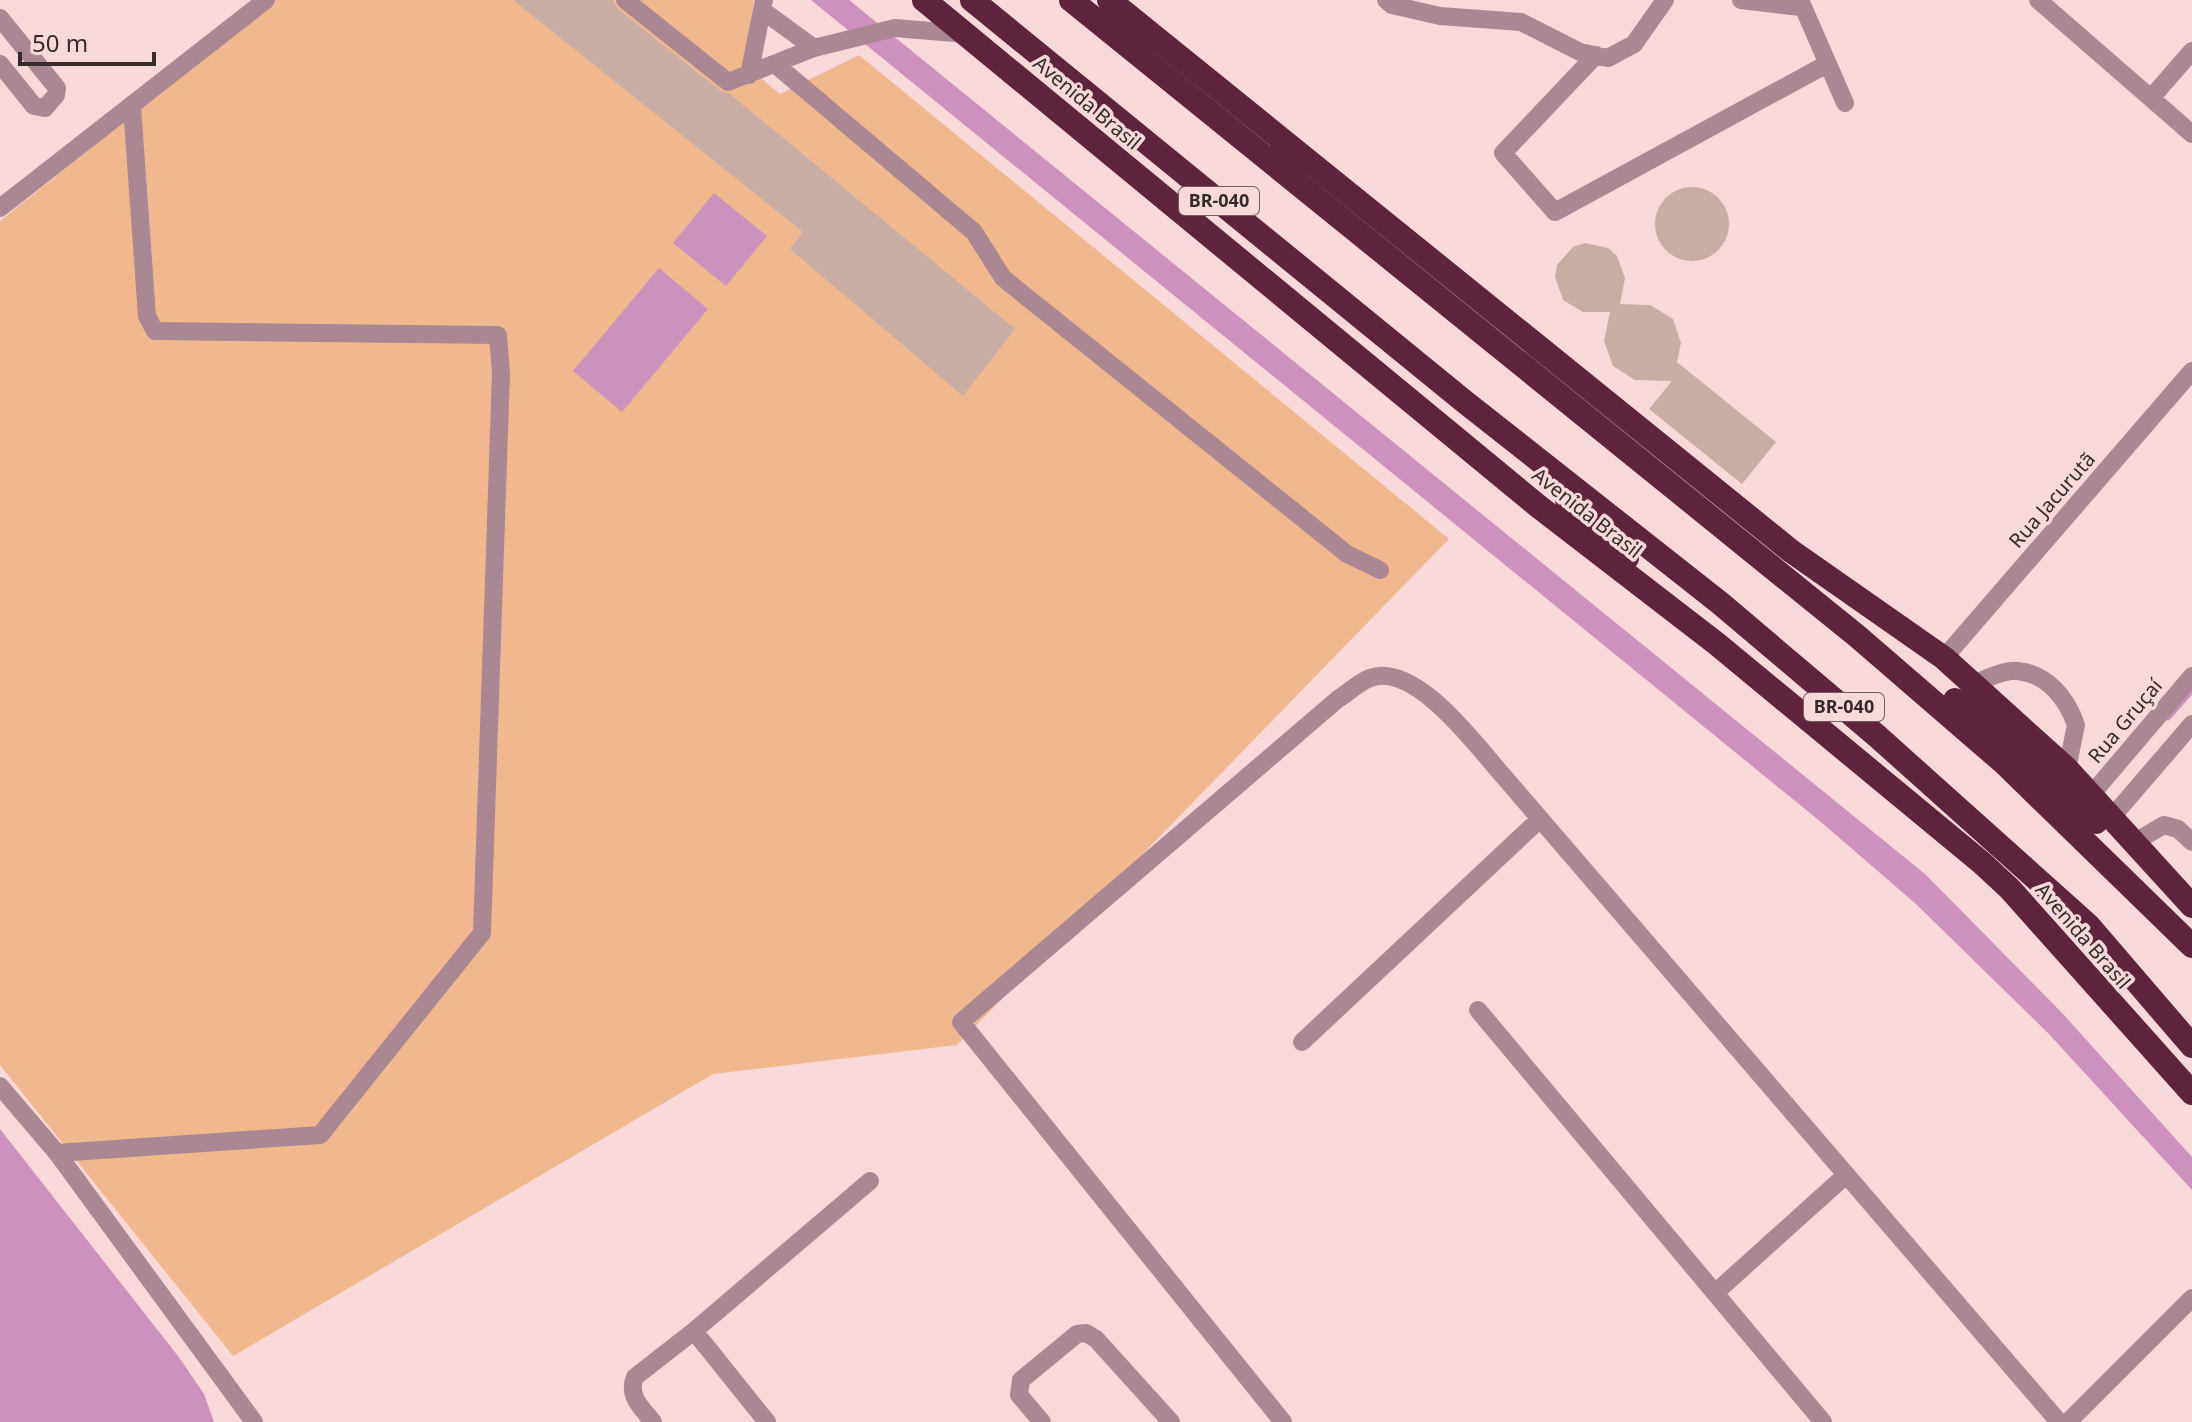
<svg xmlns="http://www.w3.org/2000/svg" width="2192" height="1422" font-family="'Noto Sans',sans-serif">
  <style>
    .green { fill: #f1b88e }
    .water { fill: #cd91be }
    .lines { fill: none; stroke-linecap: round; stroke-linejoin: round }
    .stream { stroke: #cd91be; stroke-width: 5 }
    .building { fill: #c8ada5 }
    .minor { stroke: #a98893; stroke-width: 18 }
    .highway { stroke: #60233d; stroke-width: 24 }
    .labels { text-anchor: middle; stroke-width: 7; stroke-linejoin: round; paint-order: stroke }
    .shield { fill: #f7d9da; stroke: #705f60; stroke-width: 2 }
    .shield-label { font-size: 18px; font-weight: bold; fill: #362b2c }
    .street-label { font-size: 20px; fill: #362b2c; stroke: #f7d9da }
  </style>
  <rect width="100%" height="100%" fill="#f7d9da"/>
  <!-- green -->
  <path class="green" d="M276,0H754L745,65L780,94L859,55L1449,539L957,1045L713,1074L233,1356L0,1065V221Z"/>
  <!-- water -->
  <path class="water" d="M811,0H849L1925,874L2063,1014L2192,1157V1190L2048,1033L1916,904L1821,822Z
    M714,193L767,236L726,286L673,243Z
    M659,268L708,309L622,412L573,371Z
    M0,1129L178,1356L204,1394L214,1422H0Z"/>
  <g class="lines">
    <!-- stream -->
    <path class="stream" d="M2168,718L2192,691"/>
  </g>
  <!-- building -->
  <path class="building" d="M513,0H613L618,9L721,91L730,94L1015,329L963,396L790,249L803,232Z
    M1655 224a37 37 0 1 1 74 0a37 37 0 1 1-74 0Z
    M1585,243L1608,248L1617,256L1625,278L1620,304L1650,305L1673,319L1681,343L1677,362L1776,442L1742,484L1649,409L1672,381L1635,380L1613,366L1604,341L1610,312H1583L1563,300L1555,277L1557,265L1573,247Z"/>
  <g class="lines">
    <!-- minor -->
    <path class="minor" d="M625,0L728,82L814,48L895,28L966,34
      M1386,0L1392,5L1440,16L1521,22L1580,52L1608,58L1634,44L1665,0
      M1741,0L1800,7
      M1800,0L1845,103
      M2038,0L2192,134
      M762,10L814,48
      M0,18L57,88L56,95L45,108L34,106L0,64
      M1596,55L1503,153L1555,212L1827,64
      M775,64L974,232L1003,278L1347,554L1380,570
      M749,75L764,0
      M2151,98L2192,51
      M0,208L266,0
      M1944,658L2192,371
      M1974,683C1987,679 2005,669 2018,671C2048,674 2067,699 2076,725L2067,769
      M2091,795L2192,676
      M2112,817L2192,724
      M2133,843L2164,825L2178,829L2192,842
      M1478,1010L1823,1422
      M1302,1042L1540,819
      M0,1086L57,1153L254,1422
      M57,1153L320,1135L482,933L501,373L498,335L155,331L147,316L132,107
      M1715,1293L1846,1175
      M694,1331L870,1181
      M653,1422C642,1408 627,1396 635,1377L694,1331L767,1422
      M1042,1422L1019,1395L1021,1380L1077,1334L1086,1333L1096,1339L1171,1422
      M1283,1422L961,1022L1338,699C1348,693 1359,682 1370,678C1416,661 1478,748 1505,778L2059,1422
      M2068,1422L2192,1298"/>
    <!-- highway -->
    <path class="highway" d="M924,0L1538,506L1717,644L1982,863L2010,889L2192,1093
      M972,0L1465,402L1720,603L1877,736L2089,926L2192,1046
      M1071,0L1857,636L2004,763L2192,946
      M1109,0L1791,551L1944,658L2067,769L2192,906
      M1567,500L1627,558
      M1955,700L2096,822"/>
  </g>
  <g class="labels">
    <!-- shield labels -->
    <g class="shield">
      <rect x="1179" y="187" width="80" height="28" rx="6"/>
      <rect x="1804" y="693" width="80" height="28" rx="6"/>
    </g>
    <g class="shield-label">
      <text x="1219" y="207">BR-040</text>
      <text x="1844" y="713">BR-040</text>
    </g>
    <!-- street labels -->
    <g class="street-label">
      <text transform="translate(1087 103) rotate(40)" y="7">Avenida Brasil</text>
      <text transform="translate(2052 500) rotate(-49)" y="7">Rua Jacurutã</text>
      <text transform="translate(1587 513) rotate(38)" y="7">Avenida Brasil</text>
      <text transform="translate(2125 721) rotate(-50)" y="7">Rua Gruçaí</text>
      <text transform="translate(2083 936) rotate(49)" y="7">Avenida Brasil</text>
    </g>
  </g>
  <!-- scale -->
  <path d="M20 52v12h134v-12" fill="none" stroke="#362b2c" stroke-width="4"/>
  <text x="32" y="52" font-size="24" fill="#362b2c" stroke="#f7d9da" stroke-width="6" paint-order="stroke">50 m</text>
</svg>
